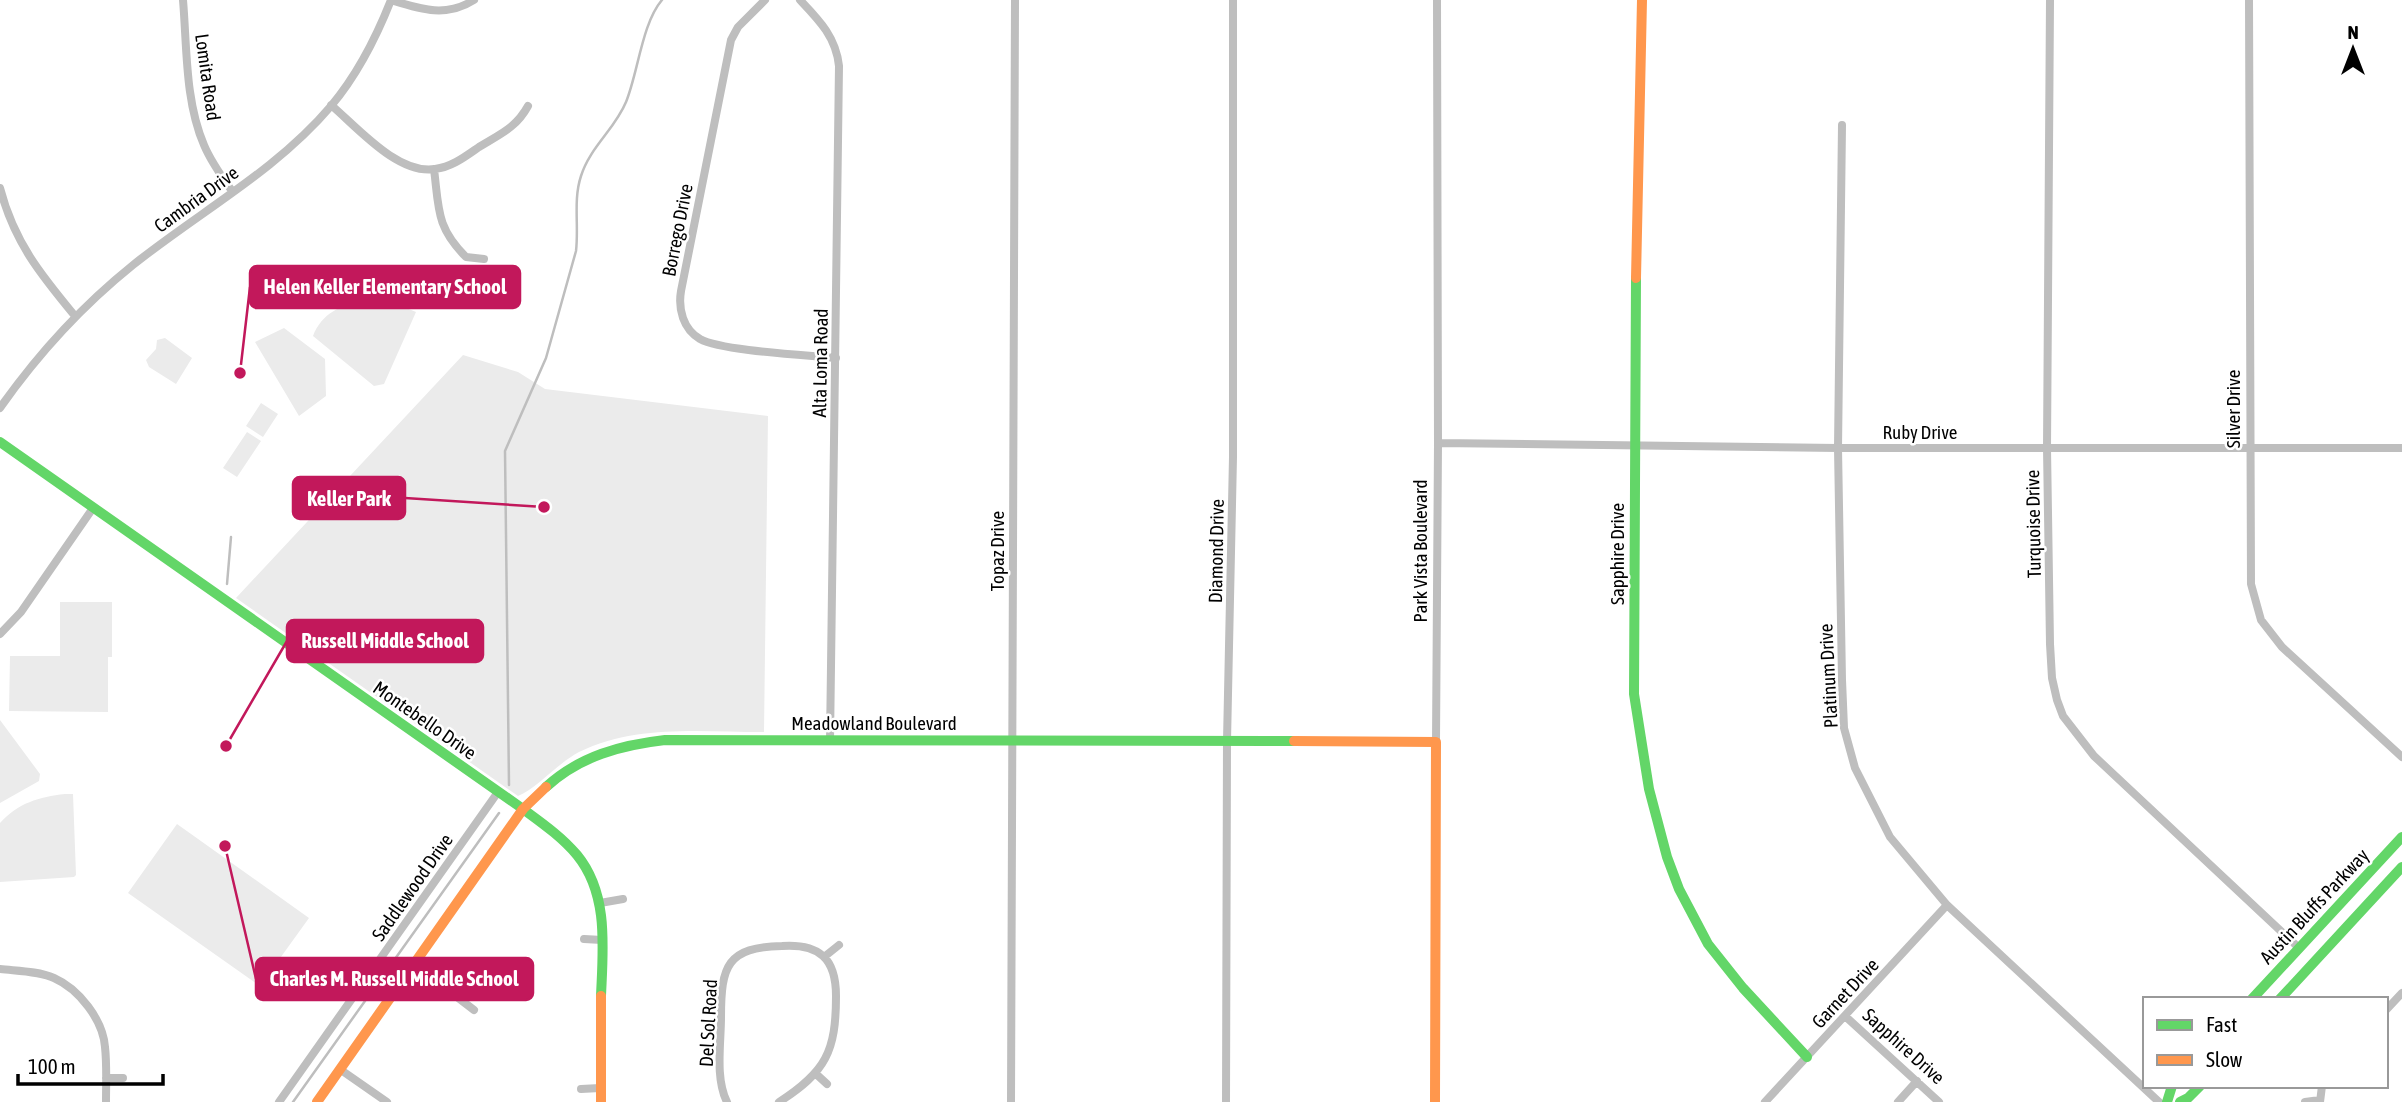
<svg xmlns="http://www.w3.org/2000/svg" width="2402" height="1102" font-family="'Asap Condensed',sans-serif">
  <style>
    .green { fill: #ebebeb }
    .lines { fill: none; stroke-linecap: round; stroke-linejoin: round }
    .stream { stroke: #bebebe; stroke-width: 2.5 }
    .street { stroke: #bebebe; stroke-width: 8 }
    .fast { stroke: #63d668; stroke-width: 10 }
    .slow { stroke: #ff974d; stroke-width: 10 }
    .labels { text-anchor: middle; stroke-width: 5; stroke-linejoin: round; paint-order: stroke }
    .street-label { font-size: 19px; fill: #000; stroke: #fff }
    .leader { fill: none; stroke: #c2185b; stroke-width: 2.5 }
    .callout-dot { fill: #c2185b; stroke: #fff; stroke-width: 2.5 }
    .callout { fill: #c2185b; stroke: #c2185b; stroke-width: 2.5 }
    .callout-label { font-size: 21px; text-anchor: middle; font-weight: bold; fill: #fff }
  </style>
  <rect width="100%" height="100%" fill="#fff"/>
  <!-- green -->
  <path class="green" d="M362,300L392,302L416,312L384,384L374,386L313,336C322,313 340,306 362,300Z
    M284,328L325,359L326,396L299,416L255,342Z
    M165,338L192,358L176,384L149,367L146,360L156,349L157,340Z
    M463,355L518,372L545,389L768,416L764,732C702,732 636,724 579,752C558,763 536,789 518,796L236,598Z
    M261,403L278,414L263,437L246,426Z
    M247,432L261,441L237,477L223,468Z
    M60,602H112V657H108V712L9,711L10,656H60Z
    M0,720L40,774L39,781L0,803Z
    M65,794H73L76,875L74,877L0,882V823C18,803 39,797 65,794Z
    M177,824L309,918L260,986L128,893Z"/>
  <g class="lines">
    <!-- stream -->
    <path class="stream" d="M227,584L231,537
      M509,785L505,451L546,358L576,251C579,226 573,200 581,176C590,147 615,129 626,102C638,73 642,23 662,0
      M293,1102L499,813"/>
    <!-- street -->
    <path class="street" d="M183,0C187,47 185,101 204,145C211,162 222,177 232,191
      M765,0L738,27L731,40L681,291C678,309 683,329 700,339C722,351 806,355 836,358
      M800,0C819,20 836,37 839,66L830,741
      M2050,0L2047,448L2050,644L2052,678L2057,700L2063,716L2094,756L2299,948
      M2249,0L2251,584L2261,620L2282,647L2402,757
      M331,105C358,128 398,175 435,169C452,167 466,156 479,147C500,134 516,128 528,106
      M1842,125L1838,448L1842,680L1844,728L1855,768L1890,837L1947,905L2159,1102
      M434,169C439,209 436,227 466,257L484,259
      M0,188C14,242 41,275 75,316
      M0,408C38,354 82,306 133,265C199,212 276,171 331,106C358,74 376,38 391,0C420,9 446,18 474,0
      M1438,443L1838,448H2402
      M0,634L21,612L93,508
      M1436,742L1438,443L1437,0
      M600,903L623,899
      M584,939L602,940
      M824,957L839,945
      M414,964L474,1010
      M0,969C17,971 38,971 54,978C79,989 103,1020 105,1047C107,1065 106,1084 106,1102
      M2386,1010L2402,993
      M1845,1016L1939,1102
      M341,1070L387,1102
      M815,1073L827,1084
      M106,1078H123
      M581,1089L600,1088
      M279,1102L498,792
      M727,1102C715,1078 721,1044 721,1017C721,966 727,947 782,946C797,945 812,946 823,956C834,966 836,981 836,996C836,1051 826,1072 779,1102
      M1011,1102L1015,0
      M1226,1102L1227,741L1233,457V0
      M1765,1102L1947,905
      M1898,1102L1917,1081
      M2305,1102L2320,1100
      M2320,1102L2322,1086"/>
    <!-- fast -->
    <path class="fast" d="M1636,278L1634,694L1649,789L1667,857L1679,889L1708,944L1743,988L1807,1057
      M0,442L523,809C542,823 562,837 577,855C609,894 603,948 601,996
      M546,787C580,756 621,745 665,740L1294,741
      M2252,999L2402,837
      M2280,999L2402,867
      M2167,1102L2172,1086
      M2180,1102L2188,1098L2200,1086"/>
    <!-- slow -->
    <path class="slow" d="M1636,278L1642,0
      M1294,741L1436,742L1435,1102
      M317,1102L523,809L546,787
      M601,1102V996"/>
  </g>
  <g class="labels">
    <!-- street labels -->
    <g class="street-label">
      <text transform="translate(208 77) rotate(82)" y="7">Lomita Road</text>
      <text transform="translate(196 199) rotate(-36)" y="7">Cambria Drive</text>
      <text transform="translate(677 230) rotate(-79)" y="7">Borrego Drive</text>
      <text transform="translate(820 363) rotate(-89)" y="7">Alta Loma Road</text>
      <text transform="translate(2233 409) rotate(-90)" y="7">Silver Drive</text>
      <text x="1920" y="439">Ruby Drive</text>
      <text transform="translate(2033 524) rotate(-91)" y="7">Turquoise Drive</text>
      <text transform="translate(997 551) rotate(-90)" y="7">Topaz Drive</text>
      <text transform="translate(1216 551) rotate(-89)" y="7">Diamond Drive</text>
      <text transform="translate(1420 551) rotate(-90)" y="7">Park Vista Boulevard</text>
      <text transform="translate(1617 554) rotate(-90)" y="7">Sapphire Drive</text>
      <text transform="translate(1828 676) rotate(-93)" y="7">Platinum Drive</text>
      <text transform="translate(425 720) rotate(35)" y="7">Montebello Drive</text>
      <text x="874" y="730">Meadowland Boulevard</text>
      <text transform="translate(412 887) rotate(-55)" y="7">Saddlewood Drive</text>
      <text transform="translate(2314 906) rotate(-47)" y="7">Austin Bluffs Parkway</text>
      <text transform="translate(1845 993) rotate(-47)" y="7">Garnet Drive</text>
      <text transform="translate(708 1023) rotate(-87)" y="7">Del Sol Road</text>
      <text transform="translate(1904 1046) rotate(42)" y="7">Sapphire Drive</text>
    </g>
  </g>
  <!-- callouts -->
  <path class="leader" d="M240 373L250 287M544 507L405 498M226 746L287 641M225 846L256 979"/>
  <g class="callout-dot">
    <circle cx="240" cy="373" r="7"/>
    <circle cx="544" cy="507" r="7"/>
    <circle cx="226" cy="746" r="7"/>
    <circle cx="225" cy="846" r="7"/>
  </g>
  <g class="callout">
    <rect x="250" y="266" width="270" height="42" rx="7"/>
    <rect x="293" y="477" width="112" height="42" rx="7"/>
    <rect x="287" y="620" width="196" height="42" rx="7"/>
    <rect x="256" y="958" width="277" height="42" rx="7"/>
  </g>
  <g class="callout-label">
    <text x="385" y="294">Helen Keller Elementary School</text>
    <text x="349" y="506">Keller Park</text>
    <text x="385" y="648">Russell Middle School</text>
    <text x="394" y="986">Charles M. Russell Middle School</text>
  </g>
  <!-- legend -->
  <rect x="2143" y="997" width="245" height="91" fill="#ffffff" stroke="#999999" stroke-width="2"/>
  <rect x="2157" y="1020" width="35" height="10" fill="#63d668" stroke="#999999" stroke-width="2"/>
  <text x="2206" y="1032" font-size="21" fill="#000000">Fast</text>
  <rect x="2157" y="1055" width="35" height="10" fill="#ff974d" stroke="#999999" stroke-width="2"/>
  <text x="2206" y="1067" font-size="21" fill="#000000">Slow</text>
  <!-- north arrow -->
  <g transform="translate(2353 49)" stroke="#ffffff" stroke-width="5" paint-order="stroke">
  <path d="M0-5L12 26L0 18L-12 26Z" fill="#000000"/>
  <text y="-10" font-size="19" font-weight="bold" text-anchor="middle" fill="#000000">N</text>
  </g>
  <!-- scale -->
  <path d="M18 1074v10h145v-10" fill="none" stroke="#000000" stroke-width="3.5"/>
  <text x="28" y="1074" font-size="21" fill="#000000" stroke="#ffffff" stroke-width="5" paint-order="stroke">100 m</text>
</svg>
